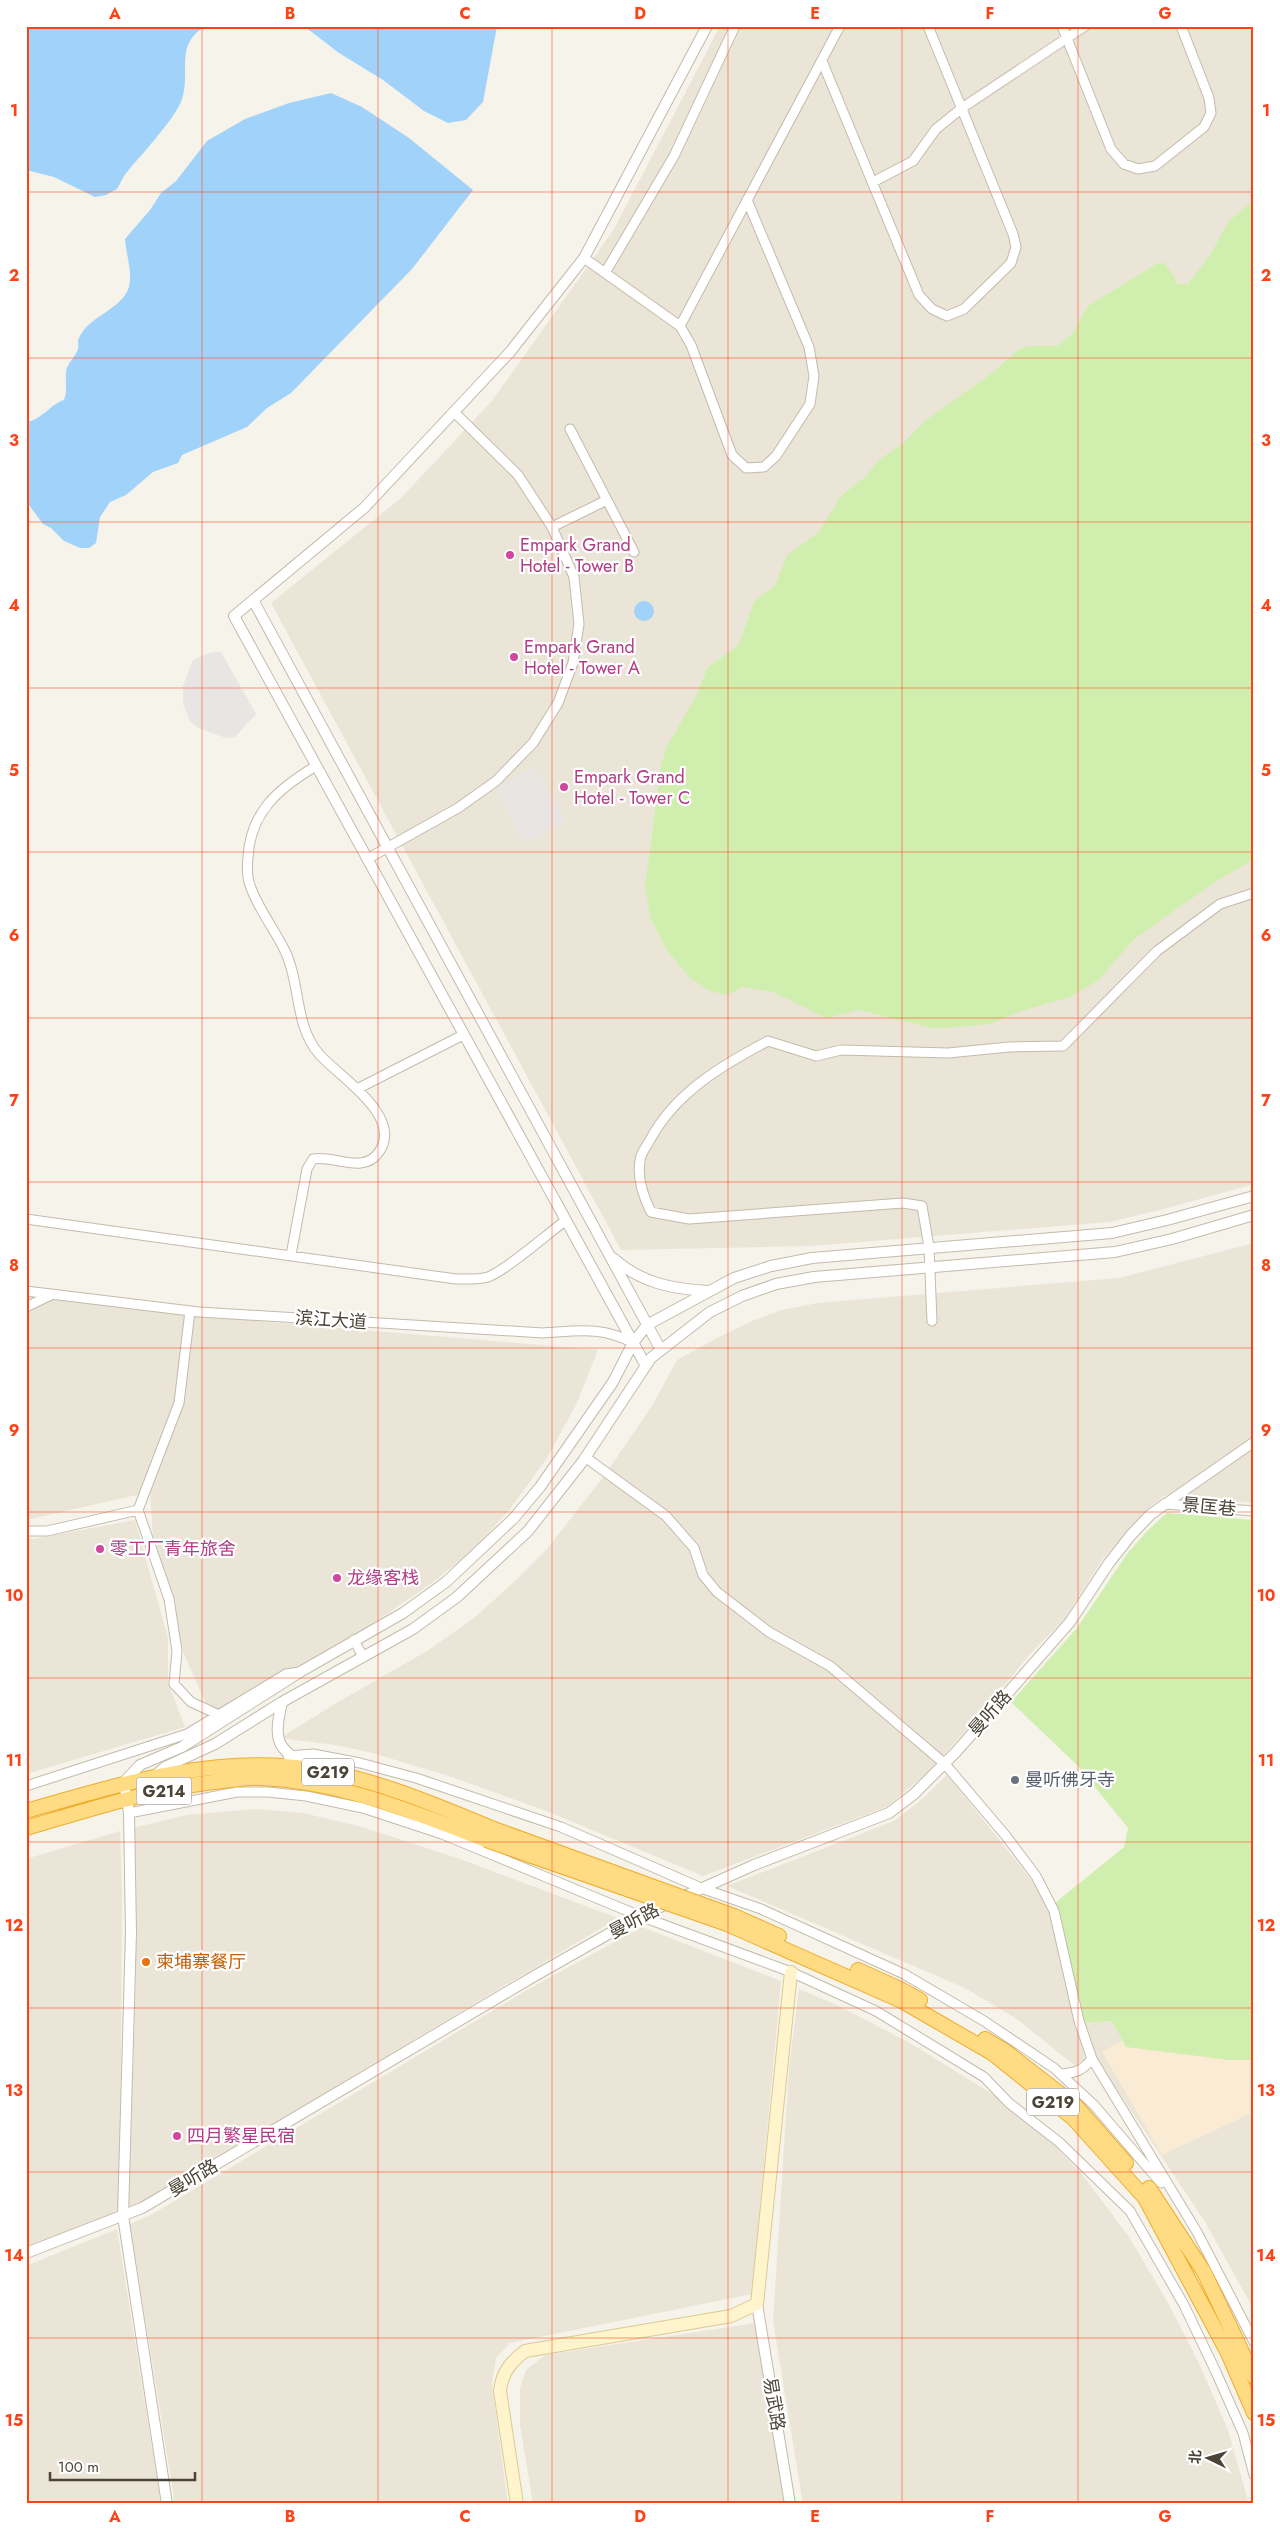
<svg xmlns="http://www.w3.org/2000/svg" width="1280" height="2530" font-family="Jost,'Noto Sans SC',sans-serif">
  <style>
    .residential { fill: #ebe5d7 }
    .commercial { fill: #faebd4 }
    .green { fill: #d0efaf }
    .parking { fill: #e8e5e2 }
    .water { fill: #a1d2f9 }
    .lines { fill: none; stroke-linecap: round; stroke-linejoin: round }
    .minor-casing { stroke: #c3bbab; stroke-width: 11 }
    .tertiary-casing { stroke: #c3bbab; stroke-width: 12 }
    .secondary-casing { stroke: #dbca95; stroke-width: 14 }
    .trunk-casing { stroke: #efac2b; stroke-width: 16 }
    .minor { stroke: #fff; stroke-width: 9 }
    .tertiary { stroke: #fff; stroke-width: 10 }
    .secondary { stroke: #fff4cb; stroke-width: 12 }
    .trunk { stroke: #ffdc83; stroke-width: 14 }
    .trunk-bridge-casing { stroke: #efac2b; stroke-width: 16; stroke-linecap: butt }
    .trunk-bridge { stroke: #ffdc83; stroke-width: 14 }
    .grid { fill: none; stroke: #ff4118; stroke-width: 1; stroke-opacity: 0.55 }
    .hotel-dot { fill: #d1479c; stroke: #fff; stroke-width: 2 }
    .worship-dot { fill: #6b7280; stroke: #fff; stroke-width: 2 }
    .food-dot { fill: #e8710a; stroke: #fff; stroke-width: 2 }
    .labels { text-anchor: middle; stroke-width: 4.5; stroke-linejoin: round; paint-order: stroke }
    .shield { fill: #fff; stroke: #827c73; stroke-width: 1 }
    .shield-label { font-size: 16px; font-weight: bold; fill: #4c4437 }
    .hotel-label { font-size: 18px; fill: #b23c85; stroke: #fff; text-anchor: start }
    .street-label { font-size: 18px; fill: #4c4437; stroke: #fff }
    .worship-label { font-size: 18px; fill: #5b616d; stroke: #fff; text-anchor: start }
    .food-label { font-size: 18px; fill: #c56008; stroke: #fff; text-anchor: start }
    .neatline { fill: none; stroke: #ff4118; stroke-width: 2 }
    .grid-label { font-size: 16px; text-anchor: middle; font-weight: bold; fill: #ff4118 }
  </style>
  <rect width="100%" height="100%" fill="#f6f3ea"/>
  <!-- residential -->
  <path class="residential" d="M720,26H1254V1184L1164,1209L1110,1222L810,1246L621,1250L271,603L401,498L492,401L614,229Z
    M1254,1243V1503L1164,1496L1146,1510L1103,1559L1065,1618L1031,1653L982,1713L926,1774L886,1807L703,1876L551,1813L452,1777L369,1752L335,1745L280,1738L338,1702L427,1651L474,1618L513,1583L547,1549L604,1476L652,1406L677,1360L721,1336L752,1321L782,1310L818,1303L1119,1278Z
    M26,1296L188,1315L598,1350L576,1405L547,1458L510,1509L472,1551L433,1582L368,1627L212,1717L184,1654L153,1536L150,1492L26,1520Z
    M135,1520L168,1638V1683L185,1727L26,1774V1537L33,1539Z
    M947,1775L1029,1877L1049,1909L1085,2059L1075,2066L1017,2019L965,1988L727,1886L894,1821L920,1801Z
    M255,1809L303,1813L359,1826L460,1859L618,1918L147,2199L129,2207L136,1973L132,1828L187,1815Z
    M120,1831L122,1890L120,2211L26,2250V1859Z
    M642,1927L781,1981L752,2294L510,2343L496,2358L492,2384L508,2504H175L130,2224L151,2215L534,1986Z
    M799,1989L839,2006L910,2043L997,2097L1044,2135L1081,2173L1129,2237L1168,2303L1197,2359L1228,2430L1249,2504H803L773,2321L789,2069Z
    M1112,2021L1254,2060V2310L1205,2222L1090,2049L1082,2023Z
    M117,2229L161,2504H26V2266Z
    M756,2323L786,2504H533L520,2425V2388L526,2370L545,2355Z"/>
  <!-- commercial -->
  <path class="commercial" d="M1128,2037L1254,2055V2112L1162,2155L1102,2052Z"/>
  <!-- green -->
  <path class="green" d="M1254,200V859L1215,882L1134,939L1099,980L1070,997L1021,1011L990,1024L936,1029L858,1010L826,1018L773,992L743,987L726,995L710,991L690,978L666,949L650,917L645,886L661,765L667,746L695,698L708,667L738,646L755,600L775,586L787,555L818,533L841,496L865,477L879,460L902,444L925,421L992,373L1019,349L1032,346H1057L1072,334L1088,306L1156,264L1165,263L1178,284H1188L1210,255L1229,221Z
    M1167,1513L1254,1520V2060H1229L1126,2047L1112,2021L1082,2023L1055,1903L1124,1847L1128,1828L1077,1765L1011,1702L1077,1628L1127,1554L1148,1530Z"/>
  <!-- parking -->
  <path class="parking" d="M212,652H221L256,714L235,737L226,738L198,728L190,721L183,704V686L193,660Z
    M535,766L566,822L525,844L495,789Z"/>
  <!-- water -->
  <path class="water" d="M26,26H206C174,44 191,71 182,99C177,117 137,159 124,176L117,189L106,195L95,197L54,177L26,170Z
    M304,26H497L483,102L466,120L448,123L424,111L383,80L339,53Z
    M331,93L362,107L409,138L473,190L412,269L291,393L267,408L247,427L182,455L178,463L153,472L126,495L110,502L100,517L96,543L89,548H80L64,541L51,528L43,524L26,501V422C42,420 49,405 64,400C68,389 65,384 66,373C66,364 75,358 78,349C79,345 77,341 79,338C89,314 128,309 130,281C131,268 126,252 125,239L150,210L161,193L176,181L207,141L245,119L289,103Z
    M634 611a10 10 0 1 1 20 0a10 10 0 1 1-20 0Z"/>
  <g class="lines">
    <!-- minor casing -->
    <g class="minor-casing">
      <path id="minor" d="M1062,26L1111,149L1124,164L1138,169L1155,166L1204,127L1211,113L1209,98L1181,26
        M822,61L919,295L932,309L947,316L964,309L1011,263L1016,247L1013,234L928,26
        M873,182L913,161L936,129L962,108L1085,26
        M584,258L680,326L691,345L732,455L746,468L764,467L776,456L810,404L814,376L809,347L747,200
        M605,273L674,156L735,26
        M680,326L840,26
        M570,429L634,552
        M552,527L607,500
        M367,859L458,808L496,781L533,743L558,703L573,663L579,624L574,577L552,527L518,475L455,413
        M357,1089L463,1035
        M26,1219L456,1279C466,1279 478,1280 488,1277C508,1269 546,1235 565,1221
        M291,1255L307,1169L313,1159C335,1155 363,1175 379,1152C404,1116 339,1077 319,1054C294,1025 301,984 285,951C275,930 259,910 251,888C247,879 247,867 248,858C250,812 279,788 316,766
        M26,1291L199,1312L543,1333C577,1331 602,1326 633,1343
        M26,1307L53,1294
        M190,1311L179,1403L138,1510L169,1599L177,1651L174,1684L191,1702L217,1714
        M932,1321L929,1247L922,1206L903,1203L689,1219L651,1212C643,1196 636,1174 641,1156C643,1151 647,1145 650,1140C675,1093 722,1065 768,1041L816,1056L841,1050L948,1053L1009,1047L1063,1046L1157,951L1220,904L1254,893
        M585,1457L666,1516L694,1548L703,1575L717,1592L769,1632L830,1666L945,1764L1006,1836L1036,1876L1054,1911L1079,2021L1092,2059L1197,2232L1254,2342
        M1165,1504L1254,1442
        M1165,1504L1254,1511
        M26,1531H47L138,1510
        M354,1640L363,1657
        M288,1756L313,1754L360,1763L416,1778L561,1827L701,1888L761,1909L904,1974L984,2021L1054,2068L1094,2105L1161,2183
        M26,1786L187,1734L286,1674L300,1672
        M129,1813L237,1792H268L306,1796L363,1808L442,1834L640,1916L791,1972L876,2011L984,2077L1009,2103L1059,2142L1130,2211L1184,2305L1216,2372L1243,2433L1254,2475
        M1061,2074C1075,2073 1082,2071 1092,2059"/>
    </g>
    <!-- tertiary casing -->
    <g class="tertiary-casing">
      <path id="tertiary" d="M253,600L661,1350
        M613,1258C641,1283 672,1289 708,1291
        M646,1366L234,616L364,508L510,352L584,258L707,26
        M282,1702C274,1738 274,1749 309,1766
        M153,1777L165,1767L215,1744L282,1702L413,1629L457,1597L528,1531L554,1498L583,1461L651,1358L710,1312L742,1296L776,1284L814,1277L1115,1252L1172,1239L1254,1215
        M26,2253L142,2208L531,1978L640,1916L754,1865L889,1813L914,1794L956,1752L1070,1622L1109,1563L1131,1535L1150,1515L1165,1504
        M757,2304L790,2504
        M167,2504L123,2216L131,1932L129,1813L124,1782L140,1765L182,1747L300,1672L403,1613L446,1582L514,1518L540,1487L613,1382L633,1343L647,1325L734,1278L771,1266L812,1258L1112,1233L1167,1220L1254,1196"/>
    </g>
    <!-- secondary casing -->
    <g class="secondary-casing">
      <path id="secondary" d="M517,2504L500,2391C502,2372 511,2362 525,2351L731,2316L757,2304L791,1972"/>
    </g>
    <!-- trunk casing -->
    <g class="trunk-casing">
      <path id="trunk" d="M26,1811C120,1784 219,1753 318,1770C380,1781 436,1805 494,1829
        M26,1828C91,1809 155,1788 222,1781C235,1780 248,1777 260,1778C340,1781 413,1812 486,1840
        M734,1916L779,1936
        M727,1924L902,2001L992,2053L1073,2118L1145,2198L1228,2353L1254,2413
        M858,1970L900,1989L920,2000
        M985,2039L1005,2051L1076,2106L1126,2163
        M1149,2188L1204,2272L1254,2377"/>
    </g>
    <!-- minor -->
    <use href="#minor" class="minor"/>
    <!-- tertiary -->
    <use href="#tertiary" class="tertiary"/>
    <!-- secondary -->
    <use href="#secondary" class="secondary"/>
    <!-- trunk -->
    <use href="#trunk" class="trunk"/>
    <!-- trunk-bridge casing -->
    <g class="trunk-bridge-casing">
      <path id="trunk-bridge" d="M494,1829L734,1916
        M486,1840L727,1924"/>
    </g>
    <!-- trunk-bridge -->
    <use href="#trunk-bridge" class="trunk-bridge"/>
  </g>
  <!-- grid -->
  <path class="grid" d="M202,26V2504M378,26V2504M552,26V2504M728,26V2504M902,26V2504M1078,26V2504M26,192H1254M26,358H1254M26,522H1254M26,688H1254M26,852H1254M26,1018H1254M26,1182H1254M26,1348H1254M26,1512H1254M26,1678H1254M26,1842H1254M26,2008H1254M26,2172H1254M26,2338H1254"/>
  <!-- markers -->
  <g class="hotel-dot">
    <circle cx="510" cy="555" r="5"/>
    <circle cx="514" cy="657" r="5"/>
    <circle cx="564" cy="787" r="5"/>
    <circle cx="100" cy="1549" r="5"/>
    <circle cx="337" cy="1578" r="5"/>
    <circle cx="177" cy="2136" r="5"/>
  </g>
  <circle class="worship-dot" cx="1015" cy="1780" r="5"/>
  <circle class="food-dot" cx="146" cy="1962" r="5"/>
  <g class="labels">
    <!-- shield labels -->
    <g class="shield">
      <rect x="302" y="1758.5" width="52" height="27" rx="4"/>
      <rect x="136.5" y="1777.5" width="55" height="27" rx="4"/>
      <rect x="1027" y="2088.5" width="52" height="27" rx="4"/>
    </g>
    <g class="shield-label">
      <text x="328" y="1778">G219</text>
      <text x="164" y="1797">G214</text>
      <text x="1053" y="2108">G219</text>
    </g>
    <!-- hotel labels -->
    <g class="hotel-label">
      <text x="520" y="551">Empark Grand<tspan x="520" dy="21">Hotel - Tower B</tspan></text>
      <text x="524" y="653">Empark Grand<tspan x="524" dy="21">Hotel - Tower A</tspan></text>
      <text x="574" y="783">Empark Grand<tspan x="574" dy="21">Hotel - Tower C</tspan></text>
      <text x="110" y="1555">零工厂青年旅舍</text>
      <text x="347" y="1584">龙缘客栈</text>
      <text x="187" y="2142">四月繁星民宿</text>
    </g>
    <!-- street labels -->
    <g class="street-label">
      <text transform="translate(331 1320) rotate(4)" y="6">滨江大道</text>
      <text transform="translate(1209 1507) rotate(5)" y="6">景匡巷</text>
      <text transform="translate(990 1713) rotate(-49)" y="6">曼听路</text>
      <text transform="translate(634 1921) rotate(-28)" y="6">曼听路</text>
      <text transform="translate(193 2178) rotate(-31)" y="6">曼听路</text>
      <text transform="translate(774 2404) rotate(81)" y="6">易武路</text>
    </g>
    <!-- worship labels -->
    <g class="worship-label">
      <text x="1025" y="1786">曼听佛牙寺</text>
    </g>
    <!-- food labels -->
    <g class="food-label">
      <text x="156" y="1968">柬埔寨餐厅</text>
    </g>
  </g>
  <!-- border -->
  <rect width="1280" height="2530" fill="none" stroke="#ffffff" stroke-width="55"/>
  <!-- north arrow -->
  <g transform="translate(1208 2458) rotate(275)" stroke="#ffffff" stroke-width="4" paint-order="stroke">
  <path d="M0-4L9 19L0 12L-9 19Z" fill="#4c4437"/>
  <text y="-8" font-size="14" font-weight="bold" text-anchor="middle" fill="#4c4437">北</text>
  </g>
  <!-- scale -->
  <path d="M50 2472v8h145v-8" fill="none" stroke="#4c4437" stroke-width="2.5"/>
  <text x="58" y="2472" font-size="15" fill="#4c4437" stroke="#ffffff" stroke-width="4" paint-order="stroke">100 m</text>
  <rect x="28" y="28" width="1224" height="2474" class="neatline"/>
  <g class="grid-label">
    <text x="115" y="19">A</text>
    <text x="290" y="19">B</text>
    <text x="465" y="19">C</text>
    <text x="640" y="19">D</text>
    <text x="815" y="19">E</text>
    <text x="990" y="19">F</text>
    <text x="1165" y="19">G</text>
    <text x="14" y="116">1</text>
    <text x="1266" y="116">1</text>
    <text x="14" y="281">2</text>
    <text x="1266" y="281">2</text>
    <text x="14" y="446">3</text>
    <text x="1266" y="446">3</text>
    <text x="14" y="611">4</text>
    <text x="1266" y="611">4</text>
    <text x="14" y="776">5</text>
    <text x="1266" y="776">5</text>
    <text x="14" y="941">6</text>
    <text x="1266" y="941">6</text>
    <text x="14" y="1106">7</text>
    <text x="1266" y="1106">7</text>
    <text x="14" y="1271">8</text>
    <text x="1266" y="1271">8</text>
    <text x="14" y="1436">9</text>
    <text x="1266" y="1436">9</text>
    <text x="14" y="1601">10</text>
    <text x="1266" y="1601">10</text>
    <text x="14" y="1766">11</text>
    <text x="1266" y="1766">11</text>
    <text x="14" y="1931">12</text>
    <text x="1266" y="1931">12</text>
    <text x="14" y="2096">13</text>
    <text x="1266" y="2096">13</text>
    <text x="14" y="2261">14</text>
    <text x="1266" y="2261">14</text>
    <text x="14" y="2426">15</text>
    <text x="1266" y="2426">15</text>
    <text x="115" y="2522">A</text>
    <text x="290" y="2522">B</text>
    <text x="465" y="2522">C</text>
    <text x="640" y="2522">D</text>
    <text x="815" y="2522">E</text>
    <text x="990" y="2522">F</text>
    <text x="1165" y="2522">G</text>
  </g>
</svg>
